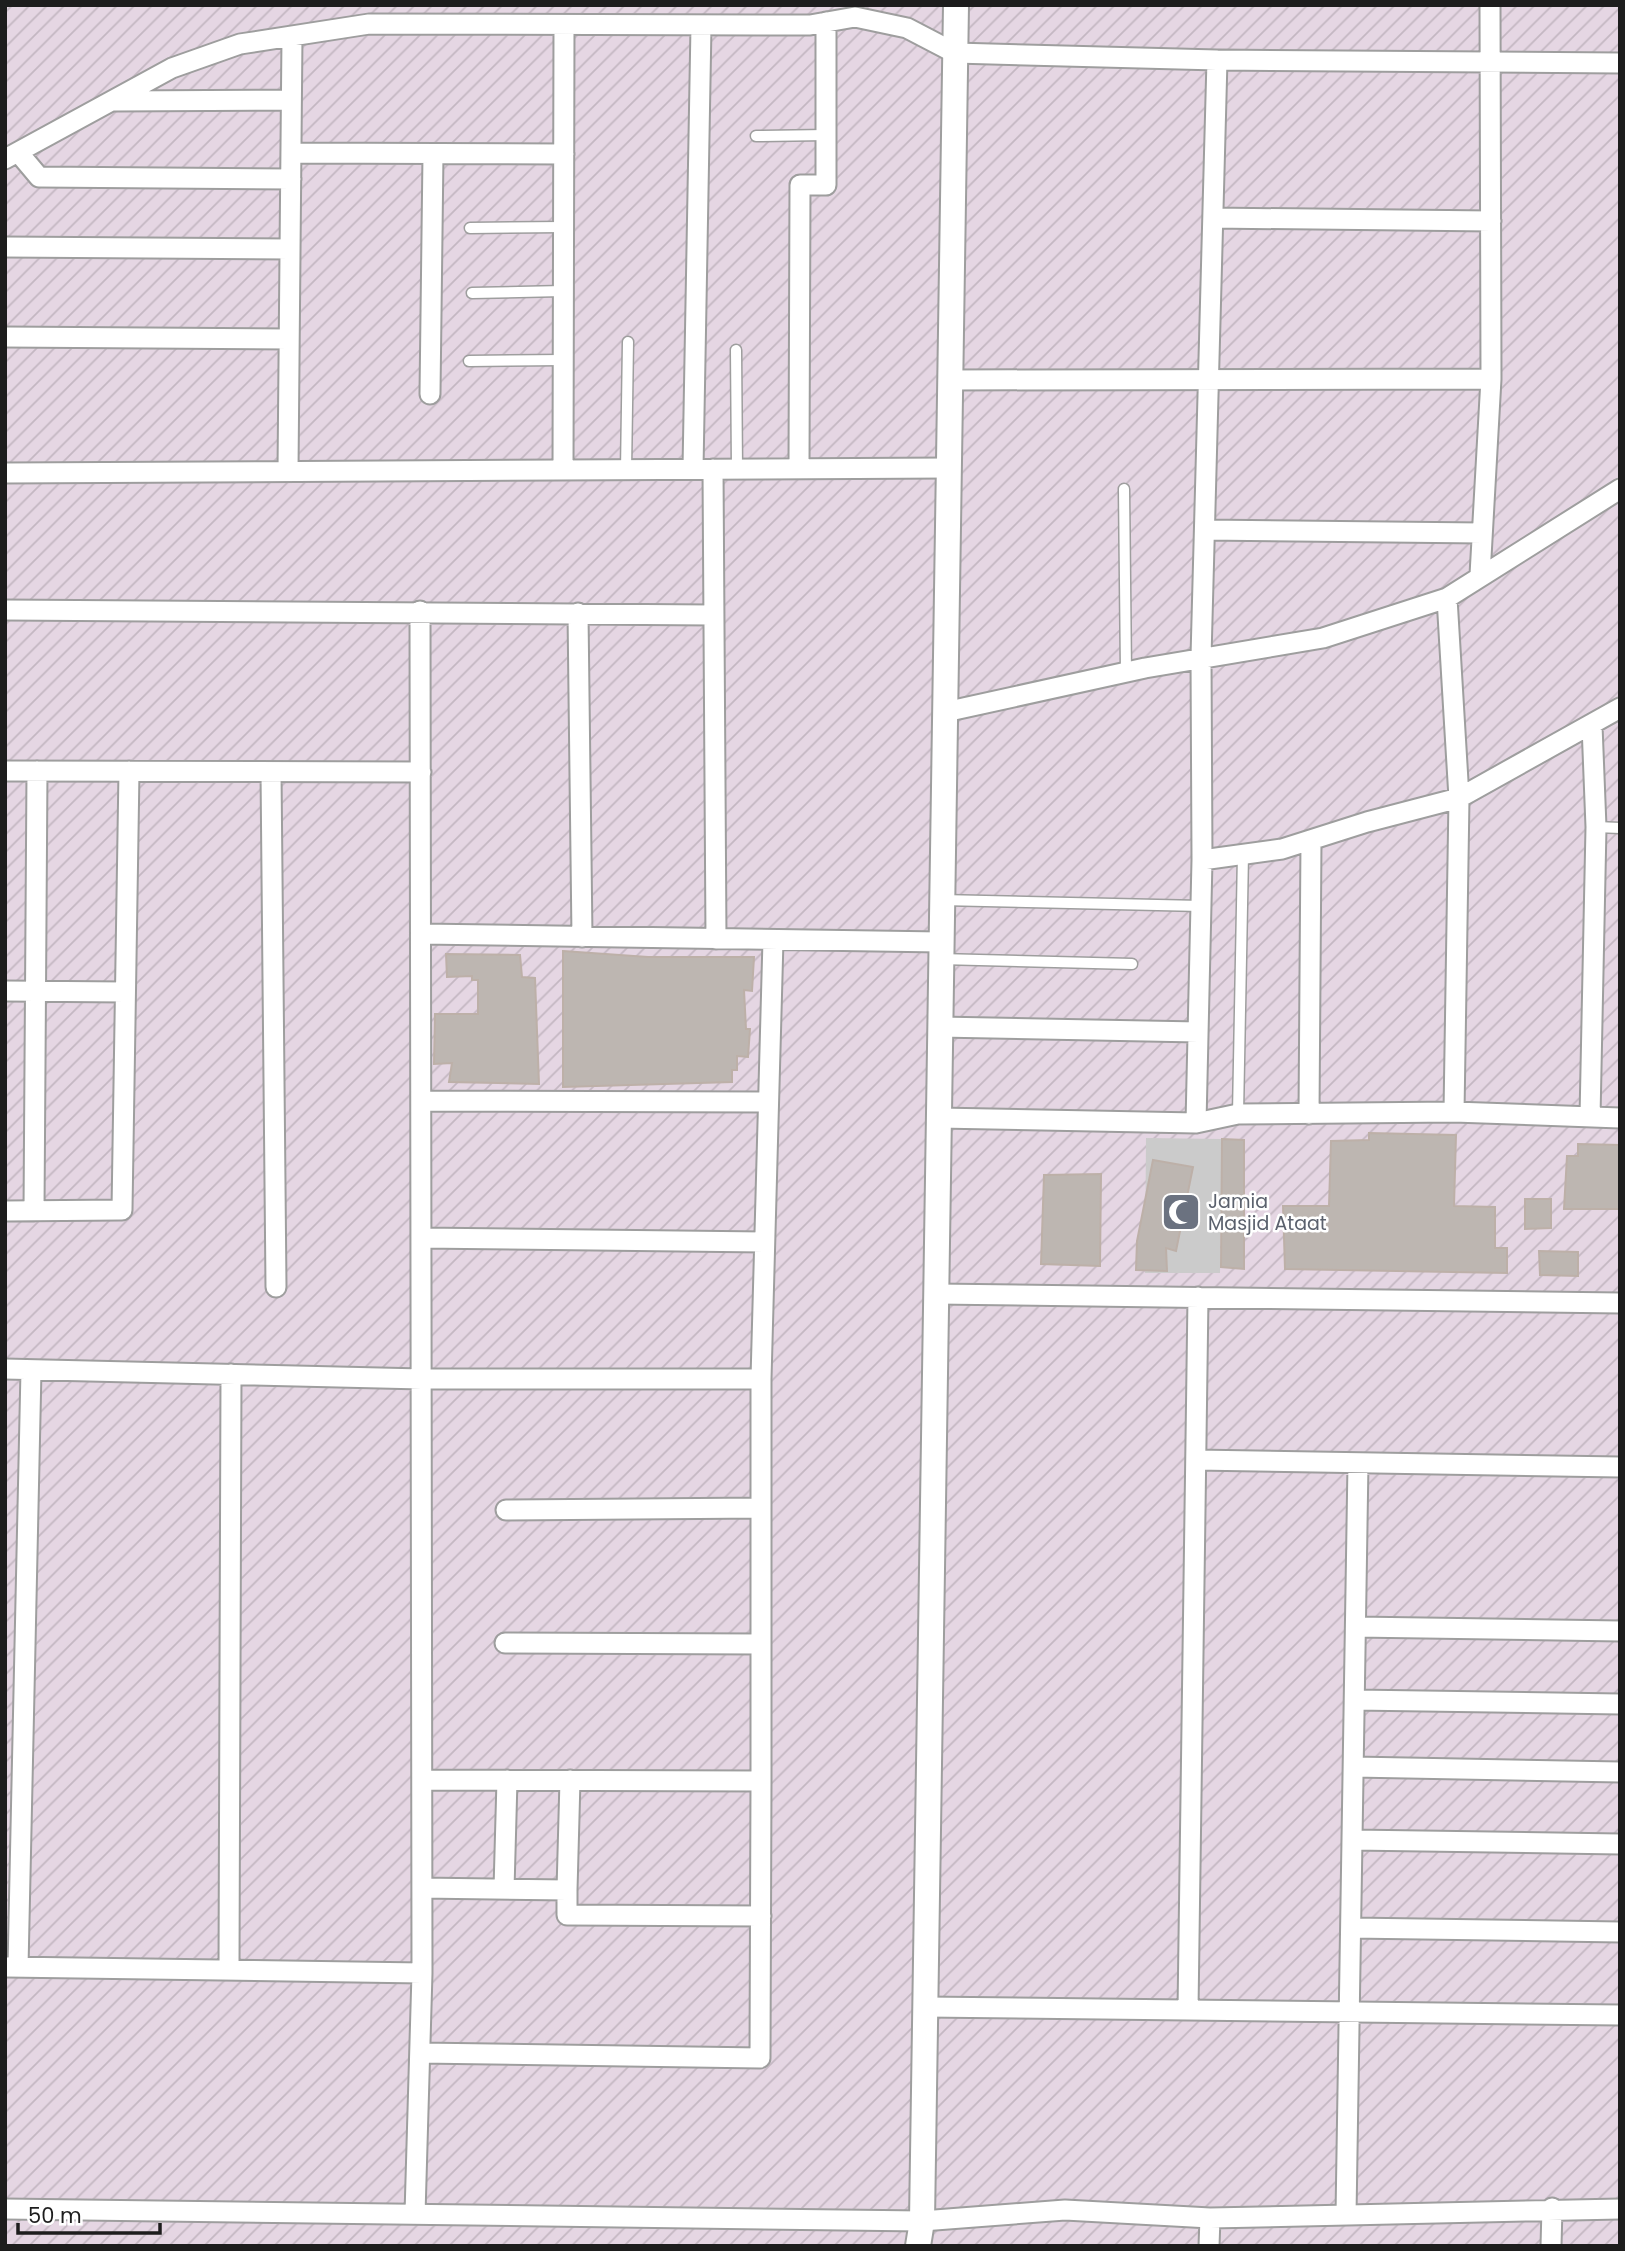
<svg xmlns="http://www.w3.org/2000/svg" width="1625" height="2251" font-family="Poppins,sans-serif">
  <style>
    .industrial { fill: url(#industrial-furrows) }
    .religious { fill: #cbcbcb }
    .building { fill: #bdb6b1; stroke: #bdb0a8; stroke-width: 2 }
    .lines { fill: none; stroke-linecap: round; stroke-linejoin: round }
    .service-casing { stroke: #9e9e9e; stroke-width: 13 }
    .minor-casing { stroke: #9e9e9e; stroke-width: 23 }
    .tertiary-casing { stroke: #9e9e9e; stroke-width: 28 }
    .service { stroke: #fff; stroke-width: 10 }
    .minor { stroke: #fff; stroke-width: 19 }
    .tertiary { stroke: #fff; stroke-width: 24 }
    .labels { text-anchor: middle; stroke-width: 5; stroke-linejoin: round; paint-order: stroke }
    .worship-label { font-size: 19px; fill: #5b616d; stroke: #fff; text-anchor: start }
  </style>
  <defs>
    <pattern id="industrial-furrows" width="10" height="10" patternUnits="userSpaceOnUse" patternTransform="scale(1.75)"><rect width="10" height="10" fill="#e5d6e3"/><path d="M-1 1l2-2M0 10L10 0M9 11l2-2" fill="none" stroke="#c4b7c2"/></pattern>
  </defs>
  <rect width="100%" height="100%" fill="#edeae4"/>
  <!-- industrial -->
  <path class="industrial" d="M5,5H1620V2246H5Z"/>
  <!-- religious -->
  <path class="religious" d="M1146,1138L1222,1139L1223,1192L1245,1193V1214H1221L1220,1273H1145Z"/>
  <!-- building -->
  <path class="building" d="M563,951L648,957H754L752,991L744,990L746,1029H750L748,1057L737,1056V1070H732V1082L563,1087Z
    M446,954L520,955L522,977L535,978L539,1084L449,1082L452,1063L434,1064L435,1014H478V980H472V976L447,977Z
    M1369,1133L1456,1135L1454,1206L1495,1207V1248H1507V1273L1285,1269L1283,1206H1329L1331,1141L1369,1140Z
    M1222,1139L1244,1140V1269L1221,1267Z
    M1578,1144L1620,1145V1209H1564L1567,1156H1578Z
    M1153,1160L1193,1167L1176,1251L1166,1248L1167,1271L1136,1270L1137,1241Z
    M1101,1174L1100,1266L1041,1264L1044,1175Z
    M1525,1199H1551V1228L1525,1229Z
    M1539,1251L1578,1252V1276L1540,1275Z"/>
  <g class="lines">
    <!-- service casing -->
    <g class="service-casing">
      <path id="service" d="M756,136L826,135
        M470,228L563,227
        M472,293L563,291
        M736,350L737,469
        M469,361L563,360
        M626,470L628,342
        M1124,489L1126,672
        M1596,827L1620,828
        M941,900L1201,906
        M940,959L1132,964
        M1238,1114L1243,854"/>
    </g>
    <!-- minor casing -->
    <g class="minor-casing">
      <path id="minor" d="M115,101L291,100
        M18,152L39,177L291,179
        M291,153L564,154
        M5,159L172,68L240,44L369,24L810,25L855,17L907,28L955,53L1217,60L1620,63
        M1213,218L1491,221
        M5,247L290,249
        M5,337L289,339
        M950,380L1491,379
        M430,394L433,154
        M799,468L800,185H826V22
        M693,469L701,26
        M713,469L716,939
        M563,470L564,26
        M288,471L292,36
        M5,473L949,468
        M1205,530L1482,533
        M1480,575L1491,379L1490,5
        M1447,598L1459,798L1454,1112
        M5,610L712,615
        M578,613L582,937
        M945,712L1145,668L1323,638L1447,598L1620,489
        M5,771L421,772
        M271,772L276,1287
        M1202,860L1282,849L1367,822L1459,798L1620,708
        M422,934L940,942
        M5,991L125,992
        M939,1027L1198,1032
        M423,1101L767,1102
        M1309,1114L1311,840
        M1590,1117L1596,827L1592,725
        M939,1118L1196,1123L1238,1114L1454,1112L1620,1118
        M1196,1123L1202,860L1201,657L1217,60
        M5,1211L122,1210L129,771
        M34,1211L37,771
        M422,1238L764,1242
        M936,1294L1620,1303
        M5,1369L422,1379H761
        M1196,1460L1620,1467
        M506,1510L761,1508
        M1356,1627L1620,1631
        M505,1643L761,1644
        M1355,1700L1620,1704
        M1354,1767L1620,1772
        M422,1780L761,1781V1379L773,940
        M1353,1840L1620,1844
        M422,1888L567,1890V1915L761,1916
        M504,1889L507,1780
        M567,1890L570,1780
        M1352,1928L1620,1932
        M7,1967L422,1973
        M18,1967L31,1370
        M229,1970L231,1374
        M925,2007L1620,2015
        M1188,2010L1198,1297
        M420,2053L760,2058L761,1781
        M5,2209L922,2221L1065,2210L1210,2218L1620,2209
        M415,2214L422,1973L420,611
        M1346,2215L1358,1463
        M1209,2246L1210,2218
        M1551,2246L1552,2208"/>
    </g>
    <!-- tertiary casing -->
    <g class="tertiary-casing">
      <path id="tertiary" d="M918,2246L922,2221L956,5"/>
    </g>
    <!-- service -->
    <use href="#service" class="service"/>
    <!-- minor -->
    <use href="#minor" class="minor"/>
    <!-- tertiary -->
    <use href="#tertiary" class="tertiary"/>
  </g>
  <!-- icons -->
  <defs>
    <g id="mosque-square" transform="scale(2.0125)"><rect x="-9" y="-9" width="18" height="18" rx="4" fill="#6b7280" stroke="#fff"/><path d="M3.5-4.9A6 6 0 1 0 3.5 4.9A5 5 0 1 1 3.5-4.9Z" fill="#fff"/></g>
  </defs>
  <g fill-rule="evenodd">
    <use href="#mosque-square" x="1181" y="1212"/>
  </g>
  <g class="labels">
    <!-- worship labels -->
    <g class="worship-label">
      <text x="1208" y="1208">Jamia<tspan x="1208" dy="22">Masjid Ataat</tspan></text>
    </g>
  </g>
  <!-- border -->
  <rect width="1625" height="2251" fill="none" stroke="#1d1d1d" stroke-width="14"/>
  <!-- scale -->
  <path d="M18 2223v10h142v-10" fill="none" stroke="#1d1d1d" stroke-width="3.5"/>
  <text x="28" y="2223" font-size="21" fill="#1d1d1d" stroke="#ffffff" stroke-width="5" paint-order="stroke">50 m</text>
</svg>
